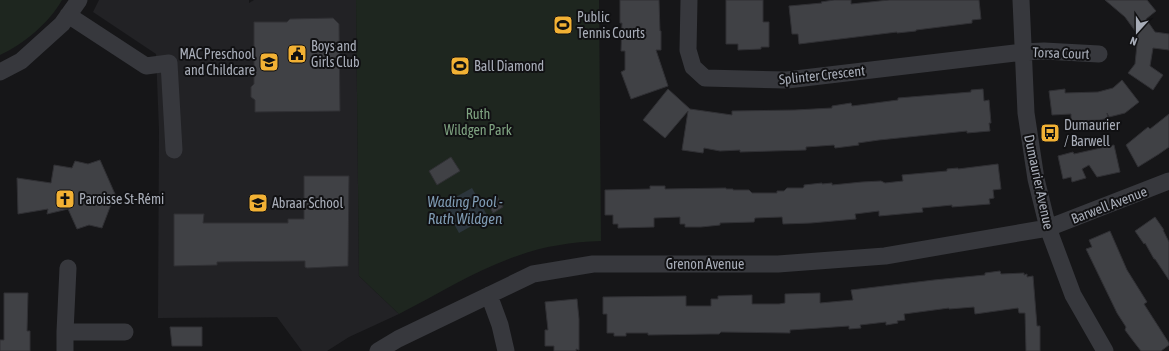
<svg xmlns="http://www.w3.org/2000/svg" width="1169" height="351" font-family="'Asap Condensed',sans-serif">
  <style>
    .built { fill: #222225 }
    .green { fill: #1e261f }
    .water { fill: #2c353c }
    .building { fill: #404145; stroke: #303034 }
    .lines { fill: none; stroke-linecap: round; stroke-linejoin: round }
    .minor { stroke: #37383d; stroke-width: 17 }
    .labels { text-anchor: middle; stroke-width: 4; stroke-linejoin: round; paint-order: stroke }
    .poi-label { font-size: 14px; fill: #a8adb8; stroke: #111113; text-anchor: start }
    .street-label { font-size: 14px; fill: #a8adb8; stroke: #111113 }
    .park-label { font-size: 14px; fill: #7fa381; stroke: #111113 }
    .water-label { font-size: 15px; font-style: italic; fill: #7f9bb3; stroke: #111113 }
  </style>
  <rect width="100%" height="100%" fill="#161618"/>
  <!-- built -->
  <path class="built" d="M99,0H249V3L254,0H356L359,276L399,314L349,337L327,351H302L277,317L158,318L159,130L156,54L93,12Z"/>
  <!-- green -->
  <path class="green" d="M0,0H62C49,23 24,44 0,55Z
    M356,0H599L601,241C572,242 544,246 517,256C476,270 438,294 399,314L359,276Z"/>
  <!-- water -->
  <path class="water" d="M472,188L488,217L459,233L443,204Z"/>
  <!-- building -->
  <path class="building" d="M620,0H659L660,31H661V50H656L668,86L631,99L621,72L625,70V51H621L622,23H620Z
    M726,0H763V22H769V47H761V49L738,50V44H726Z
    M834,0H851V4L889,0H979L981,19L972,20V23L916,30V31L897,33V32L799,44L798,34H792L789,6L822,3L821,2Z
    M1105,0H1147L1156,11L1146,19L1155,32L1169,34V50L1153,48L1150,66L1163,75L1153,90L1128,73L1135,64L1138,35L1125,17Z
    M333,18L339,24L340,111L255,112V100L251,97V87L254,84V22H287L290,19Z
    M1122,80L1139,102L1125,113L1109,117L1107,113L1108,118L1100,120L1071,121V114L1052,115L1049,91L1065,89V93L1098,92L1113,88Z
    M668,89L690,109L732,115V111L795,110L832,108V106L851,103L852,106L898,100V98L971,92V90L983,89L984,101L989,100L991,123H989L990,131L967,133V131L879,140L858,143L859,145L835,148L834,145L806,147V150L740,152V150L720,151L704,148L703,153L682,150L688,111L665,138L643,120Z
    M1169,114V147L1159,154L1138,167L1126,145L1148,127L1150,129Z
    M1114,145L1120,172L1097,177L1089,165L1082,169L1086,178L1072,182L1071,177L1063,179L1058,156L1073,152L1074,154Z
    M451,157L460,171L437,185L429,171Z
    M100,160L115,194L102,228L89,225L77,229L68,209L47,214L48,209L18,214L17,178L51,183L54,165L72,168L75,161L88,164Z
    M998,164L1001,189L993,190L994,198L989,199L990,204L952,207V205L922,208L923,212L879,216V211L855,214L856,219L811,223L783,224L782,217L755,218L754,222L720,223V225L701,227H685V224H680V217L654,218V227L618,228V224H613V215H605V190L650,189V186H665V189L726,188V189H733V190H749L752,193H777V191H784L787,188H803L804,187V185L822,183V184L832,183V185L862,182L881,181L885,183L903,181L902,175L947,171V169L958,168V169Z
    M304,176H349L348,266L307,268L305,267V261L217,262V265L174,266V214H204L203,223H288V219H304Z
    M497,196L503,207L493,213L487,201Z
    M1155,217L1164,230H1163L1169,242V280L1155,259H1154L1145,243L1144,244L1135,231Z
    M1110,231L1127,270L1147,302L1144,304L1169,343V345L1161,351H1141L1134,342L1125,330L1126,327L1117,313L1086,249L1092,247L1089,240Z
    M1000,271L1001,274L1024,273V275L1027,274V277L1033,276L1037,326H1040V351H1026L1025,313H1019L1018,308L975,314L974,307L949,309V308L904,314L905,320L897,321L898,323L886,325V322L860,325L861,328L849,329V326L790,330V333L721,332L719,334H711L648,335V333H626V336H614V333H607V314H603V297L686,296V306H711V299H718V296L752,295V304H779L785,303V294L820,293V303L853,300L851,290L934,280L985,275V273Z
    M4,293H28L27,331H30V351H0V340H4Z
    M577,299L579,319V350L576,349V351H554V346H545V330H548L545,302Z
    M170,327H202V346H172Z"/>
  <g class="lines">
    <!-- minor -->
    <path class="minor" d="M689,0L688,50L693,67L705,78L787,80L1023,52L1044,51L1099,54
      M1021,0L1026,113L1036,179L1048,228L1073,295L1105,351
      M68,15L146,66L169,63L174,150
      M0,72L21,61L62,24L79,0
      M489,295L500,325L506,351
      M65,332L68,268
      M65,351V332H125
      M378,351L398,339L533,274L593,264H778L885,256L1048,228L1169,181"/>
  </g>
  <!-- icons -->
  <defs>
    <g id="stadium-square" transform="scale(1)"><rect x="-9" y="-9" width="18" height="18" rx="4" fill="#f2b134" stroke="#111113"/><path d="M0-5a6.5 5 0 1 0 0 10a6.5 5 0 1 0 0-10ZM-3.5-1.8h7v3.6h-7Z" fill="#111"/></g>
    <g id="civic-square" transform="scale(1)"><rect x="-9" y="-9" width="18" height="18" rx="4" fill="#f2b134" stroke="#111113"/><path d="M-.6-6.5H3V-4.5H.6V-3L4-1V1h2V6H-6V1h2V-1L-.6-3ZM-1.2 2.5V6h2.4V2.5Z" fill="#111"/></g>
    <g id="school-square" transform="scale(1)"><rect x="-9" y="-9" width="18" height="18" rx="4" fill="#f2b134" stroke="#111113"/><path d="M0-5L7-2L0 1L-7-2ZM-4 1L0 2.5L4 1V4Q0 6-4 4Z" fill="#111"/></g>
    <g id="bus-square" transform="scale(1)"><rect x="-9" y="-9" width="18" height="18" rx="4" fill="#f2b134" stroke="#111113"/><path d="M-5-6H5V4H4V6H2V4H-2V6H-4V4H-5ZM-3.5-4V0h7V-4ZM-3.5 1.2v1.5H-2V1.2ZM2 1.2v1.5H3.5V1.2Z" fill="#111"/></g>
    <g id="church-square" transform="scale(1)"><rect x="-9" y="-9" width="18" height="18" rx="4" fill="#f2b134" stroke="#111113"/><path d="M-1.2-6h2.4v3.5h3.3v2.4h-3.3V6h-2.4V-.1h-3.3v-2.4h3.3Z" fill="#111"/></g>
  </defs>
  <g fill-rule="evenodd">
    <use href="#stadium-square" x="563" y="25"/>
    <use href="#civic-square" x="297" y="54"/>
    <use href="#school-square" x="269" y="62"/>
    <use href="#stadium-square" x="460" y="66"/>
    <use href="#bus-square" x="1050" y="133"/>
    <use href="#church-square" x="65" y="199"/>
    <use href="#school-square" x="258" y="203"/>
  </g>
  <g class="labels">
    <!-- poi labels -->
    <g class="poi-label">
      <text x="577" y="22">Public<tspan x="577" dy="16">Tennis Courts</tspan></text>
      <text x="311" y="51">Boys and<tspan x="311" dy="16">Girls Club</tspan></text>
      <text x="255" y="59" text-anchor="end">MAC Preschool<tspan x="255" dy="16">and Childcare</tspan></text>
      <text x="474" y="71">Ball Diamond</text>
      <text x="1064" y="130">Dumaurier<tspan x="1064" dy="16">/ Barwell</tspan></text>
      <text x="79" y="204">Paroisse St-Rémi</text>
      <text x="272" y="208">Abraar School</text>
    </g>
    <!-- street labels -->
    <g class="street-label">
      <text transform="translate(1061 53) rotate(2)" y="5">Torsa Court</text>
      <text transform="translate(822 75) rotate(-6)" y="5">Splinter Crescent</text>
      <text transform="translate(1039 182) rotate(78)" y="5">Dumaurier Avenue</text>
      <text transform="translate(1109 205) rotate(-21)" y="5">Barwell Avenue</text>
      <text x="705" y="269">Grenon Avenue</text>
    </g>
    <!-- park labels -->
    <g class="park-label">
      <text x="478" y="119">Ruth<tspan x="478" dy="16">Wildgen Park</tspan></text>
    </g>
    <!-- water labels -->
    <g class="water-label">
      <text x="465" y="207">Wading Pool -<tspan x="465" dy="17">Ruth Wildgen</tspan></text>
    </g>
  </g>
  <!-- north arrow -->
  <g transform="translate(1137 32) rotate(201)" stroke="#111113" stroke-width="3" paint-order="stroke">
  <path d="M0-3L7 15L0 10L-7 15Z" fill="#a8adb8"/>
  <text y="-6" font-size="11" font-weight="bold" text-anchor="middle" fill="#a8adb8">N</text>
  </g>
</svg>
